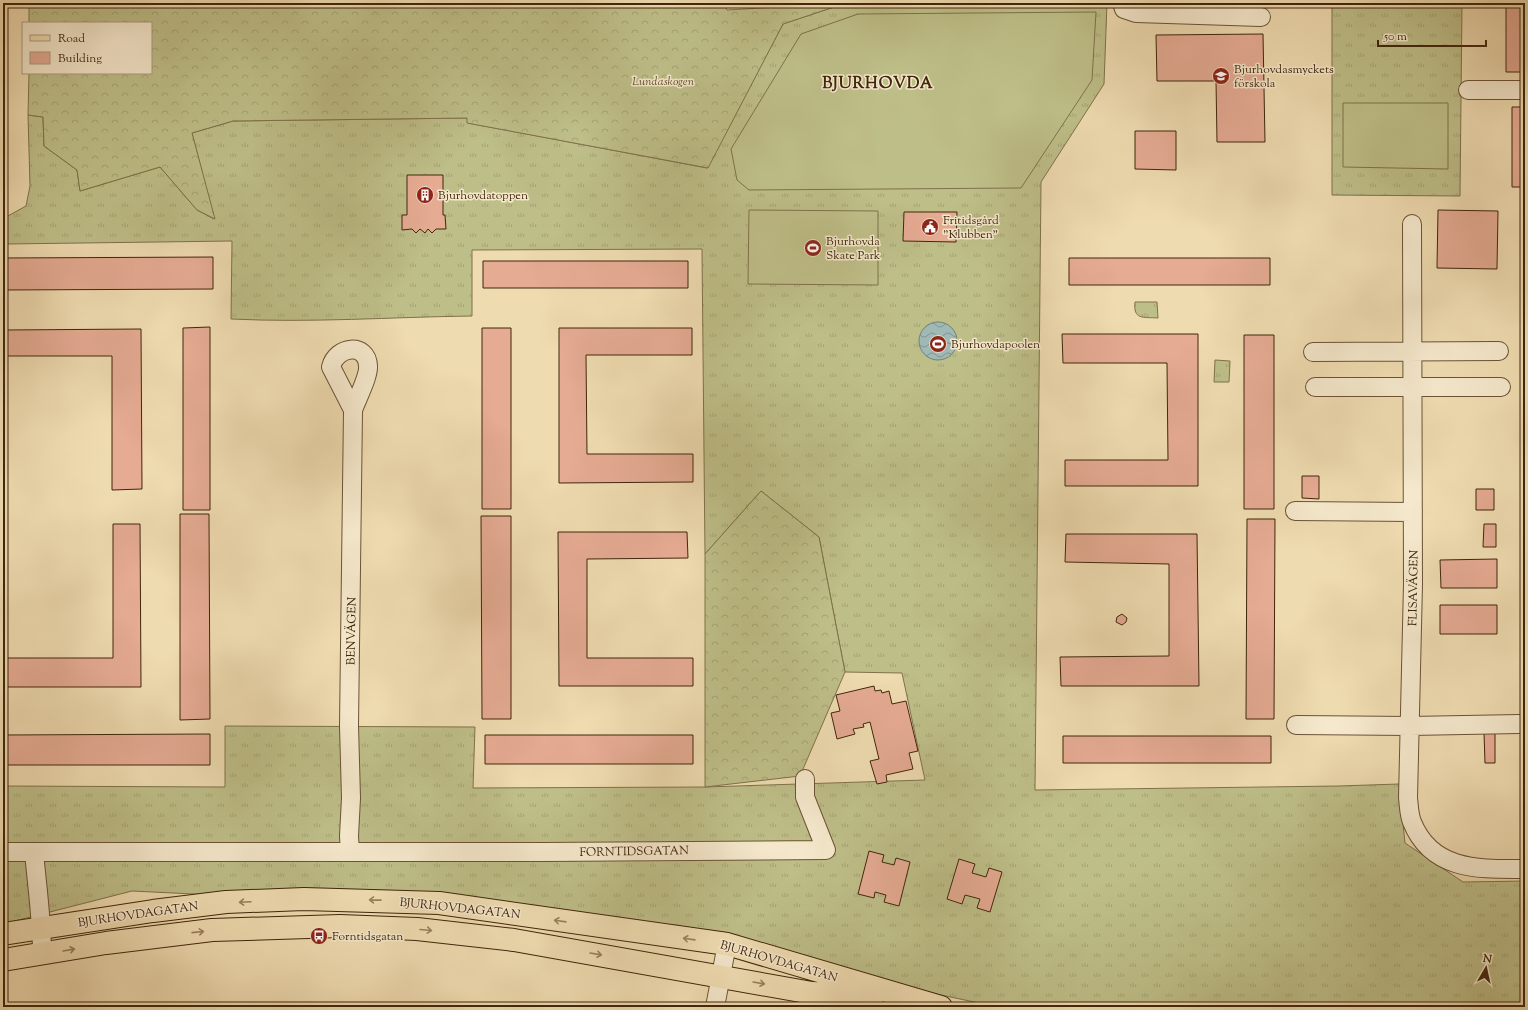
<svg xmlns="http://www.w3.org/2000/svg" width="1528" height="1010" font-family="'Sorts Mill Goudy',serif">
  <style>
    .grass { fill: url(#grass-tufts); stroke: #7f724a }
    .forest { fill: url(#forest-crowns); stroke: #7f724a }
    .pitch { fill: #bebe88; stroke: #7f724a }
    .water { fill: url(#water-waves); stroke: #787e72 }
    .building { fill: #e5ab93; stroke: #40260c }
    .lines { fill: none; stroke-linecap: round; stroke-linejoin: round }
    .minor-casing { stroke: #6c5335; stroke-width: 20 }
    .major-casing { stroke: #40260c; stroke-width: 24 }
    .minor { stroke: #f5e8cc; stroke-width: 18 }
    .major { stroke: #efdbb0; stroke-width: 22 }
    .oneway { stroke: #98805e }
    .labels { text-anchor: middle; stroke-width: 3; stroke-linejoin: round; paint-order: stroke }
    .poi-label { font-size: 12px; fill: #40260c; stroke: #f5e8cc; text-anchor: start }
    .park-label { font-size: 12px; font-style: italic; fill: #604c2b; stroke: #f5e8cc }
    .street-label { font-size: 12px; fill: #40260c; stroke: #f5e8cc }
    .district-label { font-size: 16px; font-weight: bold; letter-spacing: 1px; fill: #40260c; stroke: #f5e8cc }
  </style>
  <defs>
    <pattern id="grass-tufts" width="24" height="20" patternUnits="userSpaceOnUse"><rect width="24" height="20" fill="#bebe88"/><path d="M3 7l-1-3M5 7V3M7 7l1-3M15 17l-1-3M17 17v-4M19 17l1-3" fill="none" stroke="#a4a374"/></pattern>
    <pattern id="forest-crowns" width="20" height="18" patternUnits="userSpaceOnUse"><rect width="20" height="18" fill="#bebe88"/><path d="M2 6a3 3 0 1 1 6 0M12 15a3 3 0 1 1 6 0" fill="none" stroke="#a4a374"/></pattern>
    <pattern id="water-waves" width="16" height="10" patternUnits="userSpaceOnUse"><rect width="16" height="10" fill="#9eb9b6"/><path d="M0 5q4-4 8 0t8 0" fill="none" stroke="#829692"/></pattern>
  </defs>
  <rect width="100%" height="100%" fill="#efdbb0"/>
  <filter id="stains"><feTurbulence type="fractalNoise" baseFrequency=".005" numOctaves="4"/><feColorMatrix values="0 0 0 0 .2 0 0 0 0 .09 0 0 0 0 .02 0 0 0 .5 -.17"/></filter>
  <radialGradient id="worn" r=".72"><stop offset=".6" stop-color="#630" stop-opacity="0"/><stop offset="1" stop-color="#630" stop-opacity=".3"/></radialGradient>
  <!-- grass -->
  <path class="grass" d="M846,3H1107L1104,84L1041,182L1035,790L1339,786L1399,784L1405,843L1463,882L1525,881V1001L1496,1007H998L541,911L132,891L3,924V786L225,787V726L475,727L473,788L705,787L925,780L902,673L845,672L819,537L761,491L705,554L702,249L472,250V316C392,317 311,323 231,319L232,241L6,244V217L26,206L30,186L28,115L43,117L44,146L77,170L80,191L160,167L197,210L214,219L192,133L233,121L467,118L468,123L707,168L783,24Z
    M1332,3H1462L1460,196L1332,195Z
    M1135,302H1157L1158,318C1143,317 1133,320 1135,302Z
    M1215,360L1230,361L1229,382H1214Z"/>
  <!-- forest -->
  <path class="forest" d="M29,3H724L727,10L846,3L783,24L708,168L467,123V118L233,121L192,133L215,219L197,210L160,167L80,191L77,170L44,146L43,117L28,115L29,73H151V23H29Z
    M761,491L819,537L845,672L800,776L705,787V554Z"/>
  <!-- pitch -->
  <path class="pitch" d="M1096,12L1092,80L1021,188L749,190L737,180L731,149L801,34L858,14Z
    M1343,103H1448V169L1343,167Z
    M749,210L878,211V285L748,284Z"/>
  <!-- water -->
  <path class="water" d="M919 341a19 19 0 1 1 38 0a19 19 0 1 1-38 0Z"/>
  <!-- building -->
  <path class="building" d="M1506,3H1525V72H1506Z
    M1263,34L1265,142H1217L1216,81H1157L1156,35Z
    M1512,107H1525V187H1512Z
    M1135,131H1176V170L1135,169Z
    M407,175H443V215H445L446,229H436L432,233L428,229L425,233L420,229L416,233L412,229L402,230V215H407Z
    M1438,210L1498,211L1497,269L1437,268Z
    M904,212H957L956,242L903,241Z
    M213,257V289L3,290V258Z
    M1069,258H1270V285H1069Z
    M483,261H688V288H483Z
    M210,327V510H183V328Z
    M482,328H511V509H482Z
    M559,328H692V355H586L587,454H693V482L559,483Z
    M141,329L142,489L112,490V356H5V330Z
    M1062,334H1198V486H1065V460H1168L1167,363H1063Z
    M1244,335H1274V509H1244Z
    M1302,476H1319V499L1302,498Z
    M1476,489H1494V510H1476Z
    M180,514H209L210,719L180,720Z
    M481,516H511V719H482Z
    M1247,519H1275L1274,719H1246Z
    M113,524H140L141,687H6V658H113Z
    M1484,524H1496V547H1483Z
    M558,532H687L688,558L587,559V658H693V686H559Z
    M1066,534H1197L1199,686H1061L1060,657L1169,656V564L1065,562Z
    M1497,559V588H1441L1440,560Z
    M1440,605H1497V634H1440Z
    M1122,614L1127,618L1126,622L1122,625L1116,622L1117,617Z
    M874,686L875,691L881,690L882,693L889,691L892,704L906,701L918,751L909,753L913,769L886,775L887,782L877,784L870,761L879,759L870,722L863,724L864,727L853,729L855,734L837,739L831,713L840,711L836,695Z
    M1484,733H1495V763H1485Z
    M210,734V765H4V735Z
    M485,735H693V764H485Z
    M1063,736H1271V763H1063Z
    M869,851L884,855L882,862L894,865L896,858L910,862L899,906L884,902L886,895L875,892L874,898L858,894Z
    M959,859L975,864L972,873L986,877L989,868L1002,872L990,912L977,908L980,899L965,895L962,904L947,899Z"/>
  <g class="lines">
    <!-- minor casing -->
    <g class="minor-casing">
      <path id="minor" d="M1122,3L1124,9L1136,13L1261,17
        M1468,90H1525
        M1412,224L1413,584L1408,798C1409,806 1409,815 1412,822C1432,872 1481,869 1525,869
        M1313,352L1499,351
        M1315,387H1501
        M1295,511L1413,512
        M1296,725L1410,726L1519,724
        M3,852H544L826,850L805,797V779
        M34,852C37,886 42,920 42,954
        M350,852L349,836L351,798L349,726L353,410L331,367C336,346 367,342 368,366C369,376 357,399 353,410
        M715,1007L727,944"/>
    </g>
    <!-- major casing -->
    <g class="major-casing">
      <path id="major" d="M3,934L153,911L226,902L304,899L439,903L727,944L941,1007
        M3,960L106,943L212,930L340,926L417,929L514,940L812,993L873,996"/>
    </g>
    <!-- minor -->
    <use href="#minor" class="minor"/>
    <!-- major -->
    <use href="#major" class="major"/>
  </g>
  <!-- one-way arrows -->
  <defs><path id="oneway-shaft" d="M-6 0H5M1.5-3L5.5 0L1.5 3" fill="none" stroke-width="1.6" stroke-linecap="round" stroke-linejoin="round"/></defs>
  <g class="oneway">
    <use href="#oneway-shaft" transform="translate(375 900) rotate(-179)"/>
    <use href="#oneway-shaft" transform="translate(245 902) rotate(177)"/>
    <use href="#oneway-shaft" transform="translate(560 921) rotate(-172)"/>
    <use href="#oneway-shaft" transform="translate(426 930) rotate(5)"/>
    <use href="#oneway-shaft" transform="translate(198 932) rotate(-6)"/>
    <use href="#oneway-shaft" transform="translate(689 939) rotate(-172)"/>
    <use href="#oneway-shaft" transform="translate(69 950) rotate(-10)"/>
    <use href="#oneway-shaft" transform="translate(596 954) rotate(10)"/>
    <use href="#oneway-shaft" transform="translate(759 983) rotate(10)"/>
  </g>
  <!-- icons -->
  <defs>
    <g id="school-disc" transform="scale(0.9)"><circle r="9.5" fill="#8f2418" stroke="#f5e8cc"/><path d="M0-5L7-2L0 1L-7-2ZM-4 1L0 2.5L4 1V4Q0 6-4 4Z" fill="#fff"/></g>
    <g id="building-disc" transform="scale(0.9)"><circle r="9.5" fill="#8f2418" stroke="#f5e8cc"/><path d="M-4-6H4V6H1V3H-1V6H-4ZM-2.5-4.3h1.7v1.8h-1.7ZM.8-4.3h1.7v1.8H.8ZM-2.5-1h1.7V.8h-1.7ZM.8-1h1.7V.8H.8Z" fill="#fff"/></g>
    <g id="civic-disc" transform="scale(0.9)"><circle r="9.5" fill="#8f2418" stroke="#f5e8cc"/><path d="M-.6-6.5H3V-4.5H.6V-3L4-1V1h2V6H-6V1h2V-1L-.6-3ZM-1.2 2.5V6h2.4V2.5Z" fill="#fff"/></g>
    <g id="stadium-disc" transform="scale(0.9)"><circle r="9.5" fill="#8f2418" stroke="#f5e8cc"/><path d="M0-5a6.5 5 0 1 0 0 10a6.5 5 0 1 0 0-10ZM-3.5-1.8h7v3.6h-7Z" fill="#fff"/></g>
    <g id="bus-disc" transform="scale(0.9)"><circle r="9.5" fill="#8f2418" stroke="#f5e8cc"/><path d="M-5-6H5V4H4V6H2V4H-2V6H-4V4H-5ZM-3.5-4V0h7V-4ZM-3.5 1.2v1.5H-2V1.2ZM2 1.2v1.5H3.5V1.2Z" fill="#fff"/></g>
  </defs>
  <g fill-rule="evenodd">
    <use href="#school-disc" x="1221" y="76"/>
    <use href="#building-disc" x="425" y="195"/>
    <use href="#civic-disc" x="930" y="227"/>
    <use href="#stadium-disc" x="813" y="248"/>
    <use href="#stadium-disc" x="938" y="344"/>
    <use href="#bus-disc" x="319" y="936"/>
  </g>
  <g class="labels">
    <!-- poi labels -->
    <g class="poi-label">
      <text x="1234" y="73">Bjurhovdasmyckets<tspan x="1234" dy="14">förskola</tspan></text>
      <text x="438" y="199">Bjurhovdatoppen</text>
      <text x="943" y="224">Fritidsgård<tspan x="943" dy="14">"Klubben"</tspan></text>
      <text x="826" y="245">Bjurhovda<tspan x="826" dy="14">Skate Park</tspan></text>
      <text x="951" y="348">Bjurhovdapoolen</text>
      <text x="332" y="940">Forntidsgatan</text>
    </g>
    <!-- park labels -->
    <g class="park-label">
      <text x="663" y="85">Lundaskogen</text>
    </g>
    <!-- street labels -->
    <g class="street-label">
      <text transform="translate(1413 588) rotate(-89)" y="4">FLISAVÄGEN</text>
      <text transform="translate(351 631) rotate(-89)" y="4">BENVÄGEN</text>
      <text transform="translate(634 851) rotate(-1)" y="4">FORNTIDSGATAN</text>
      <text transform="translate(460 908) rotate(6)" y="4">BJURHOVDAGATAN</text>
      <text transform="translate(138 914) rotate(-8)" y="4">BJURHOVDAGATAN</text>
      <text transform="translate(779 961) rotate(16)" y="4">BJURHOVDAGATAN</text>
    </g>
    <!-- district labels -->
    <g class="district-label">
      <text x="878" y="88">BJURHOVDA</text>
    </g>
  </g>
  <!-- margin -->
  <rect width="1528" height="1010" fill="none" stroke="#efdbb0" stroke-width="16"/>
  <rect x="4" y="4" width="1520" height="1002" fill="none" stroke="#40260c" stroke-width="2"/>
  <rect x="8" y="8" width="1512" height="994" fill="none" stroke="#40260c"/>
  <!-- legend -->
  <rect x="22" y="22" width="130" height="52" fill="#f5e8cc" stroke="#ad9a7f"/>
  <rect x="30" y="35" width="20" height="6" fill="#efdbb0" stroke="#ad9a7f"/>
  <text x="58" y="42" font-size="12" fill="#40260c">Road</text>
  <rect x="30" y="52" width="20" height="12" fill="#e5ab93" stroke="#ad9a7f"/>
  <text x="58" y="62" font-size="12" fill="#40260c">Building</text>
  <!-- north arrow -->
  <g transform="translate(1486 968) rotate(9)" stroke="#f5e8cc" stroke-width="3" paint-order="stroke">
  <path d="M0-3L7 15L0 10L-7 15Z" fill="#40260c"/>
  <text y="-6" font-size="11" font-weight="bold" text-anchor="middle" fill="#40260c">N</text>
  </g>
  <!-- scale -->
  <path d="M1378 40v6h108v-6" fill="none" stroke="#40260c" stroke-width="2"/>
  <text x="1384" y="40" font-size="12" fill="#40260c" stroke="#f5e8cc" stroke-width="3" paint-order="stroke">50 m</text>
  <rect width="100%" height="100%" filter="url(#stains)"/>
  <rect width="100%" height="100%" fill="url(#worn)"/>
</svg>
